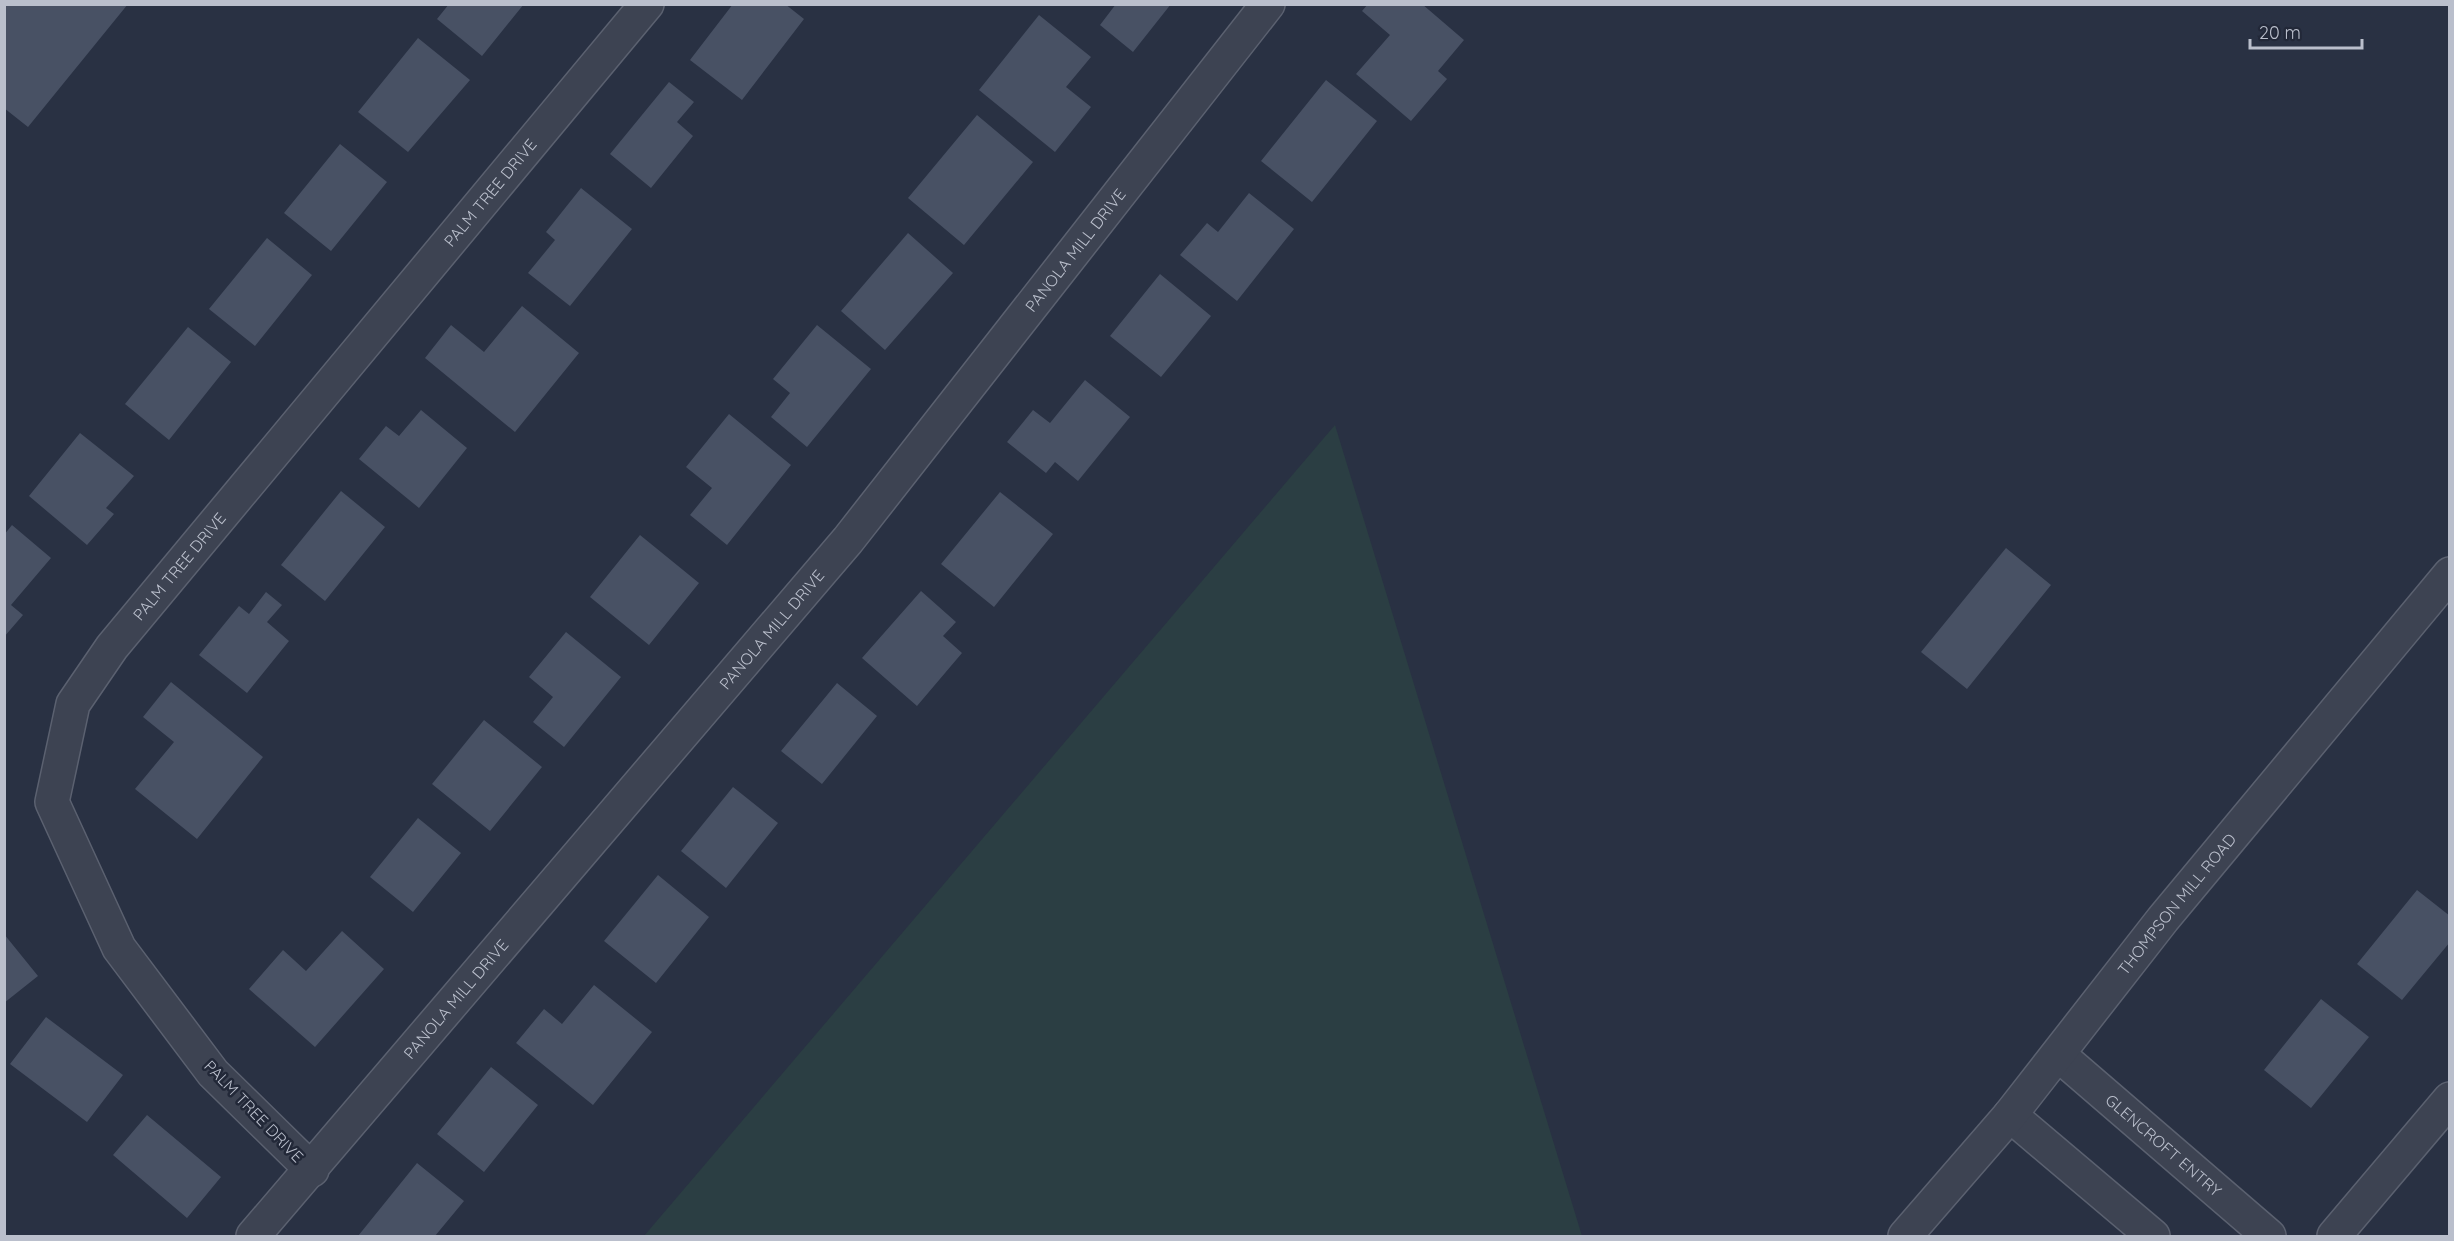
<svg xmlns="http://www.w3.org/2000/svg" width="2454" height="1241" font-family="Quicksand,sans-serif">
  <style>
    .green { fill: #2b3e43 }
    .building { fill: #485164 }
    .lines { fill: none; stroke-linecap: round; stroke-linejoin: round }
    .minor-casing { stroke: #5b6170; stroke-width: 36 }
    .minor { stroke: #3d4352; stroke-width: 33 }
    .labels { text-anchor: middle; stroke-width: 5; stroke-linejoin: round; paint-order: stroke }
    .street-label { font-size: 16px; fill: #babfcc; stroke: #222838 }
  </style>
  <rect width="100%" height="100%" fill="#293143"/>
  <!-- green -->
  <path class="green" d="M1335,425L1582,1236H644Z"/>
  <!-- building -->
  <path class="building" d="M4,4H128L28,127L4,108Z
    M449,4H524L482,56L437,19Z
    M733,4H785L804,19L742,100L690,60Z
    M1116,4H1171L1133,52L1100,25Z
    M1368,4H1422L1464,40L1438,71L1447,79L1411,121L1356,74L1390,35L1362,11Z
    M1039,15L1091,57L1066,87L1091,107L1055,152L979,90Z
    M418,38L470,80L408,152L358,112Z
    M1326,80L1377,121L1312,202L1261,161Z
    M669,82L694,102L677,122L693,136L651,188L610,154Z
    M977,115L1033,162L964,245L908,198Z
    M340,144L387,182L331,251L284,213Z
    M581,188L632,229L570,306L528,273L555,240L546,232Z
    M1249,193L1294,229L1237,301L1180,255L1207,223L1218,232Z
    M908,233L953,273L885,350L841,311Z
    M267,238L312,275L255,346L209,309Z
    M1160,274L1211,316L1161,377L1110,336Z
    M522,306L579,353L515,432L425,358L451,325L484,352Z
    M817,325L871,369L807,447L771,417L790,393L773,379Z
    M188,327L231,362L169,440L125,404Z
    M1085,380L1130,417L1078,481L1055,462L1046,473L1007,442L1033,410L1050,423Z
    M421,410L467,448L419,508L359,459L386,426L399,436Z
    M729,414L791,465L727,545L690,515L712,488L686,467Z
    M80,433L134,476L106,508L114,514L87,545L29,496Z
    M341,491L385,527L325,601L281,565Z
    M1000,492L1053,534L994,607L941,564Z
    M12,525L51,558L11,605L23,615L4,637V535Z
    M640,535L699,583L649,645L590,597Z
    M2006,548L2051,585L1967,689L1921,652Z
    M921,591L956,622L943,636L962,653L917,706L862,658Z
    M266,592L282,605L267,622L289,641L247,693L199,655L239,606L249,614Z
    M566,632L621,677L564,747L533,722L553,697L529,677Z
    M171,682L263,757L197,839L135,789L174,742L143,717Z
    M837,683L877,716L822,784L781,751Z
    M484,720L542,767L490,831L432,784Z
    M733,787L778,823L726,888L681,851Z
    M418,818L461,853L413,912L370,877Z
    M658,875L709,917L656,983L604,941Z
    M2417,890L2450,916V942L2402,1000L2357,964Z
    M342,931L384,969L315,1047L249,989L283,950L306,971Z
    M4,934L38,976L4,1003Z
    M594,985L652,1032L593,1105L516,1043L544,1009L562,1024Z
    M2321,999L2369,1037L2311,1108L2264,1070Z
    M46,1017L123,1075L87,1122L10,1064Z
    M491,1067L538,1105L484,1172L437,1134Z
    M147,1115L221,1177L187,1218L113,1155Z
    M417,1163L464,1201L435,1236H358Z"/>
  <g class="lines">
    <!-- minor casing -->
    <g class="minor-casing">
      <g id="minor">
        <path id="s1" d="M2059,1055L2269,1236"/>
        <path d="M2010,1115L2153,1236"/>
        <path id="s2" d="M312,1170L213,1073L119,948L52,802L73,704L112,647L647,4"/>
        <path id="s3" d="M253,1236L848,540L1268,4"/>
        <path id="s4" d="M1905,1236L2010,1115L2163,919L2450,574"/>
        <path d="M2334,1236L2450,1099"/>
      </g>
    </g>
    <!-- minor -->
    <use href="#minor" class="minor"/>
  </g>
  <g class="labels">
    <!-- street labels -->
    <g class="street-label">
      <text dy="6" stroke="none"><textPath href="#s2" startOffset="1216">PALM TREE DRIVE</textPath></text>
      <text dy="6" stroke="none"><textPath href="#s3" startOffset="1284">PANOLA MILL DRIVE</textPath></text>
      <text dy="6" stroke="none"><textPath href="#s2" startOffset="730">PALM TREE DRIVE</textPath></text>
      <text dy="6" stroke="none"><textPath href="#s3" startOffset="798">PANOLA MILL DRIVE</textPath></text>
      <text dy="6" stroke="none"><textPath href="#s4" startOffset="429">THOMPSON MILL ROAD</textPath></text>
      <text dy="6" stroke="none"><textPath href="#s3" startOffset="312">PANOLA MILL DRIVE</textPath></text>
      <text transform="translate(254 1111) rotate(46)" y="6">PALM TREE DRIVE</text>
      <text dy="6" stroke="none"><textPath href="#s1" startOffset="138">GLENCROFT ENTRY</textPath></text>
    </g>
  </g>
  <!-- border -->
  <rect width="2454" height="1241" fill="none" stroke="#babfcc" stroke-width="12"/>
  <!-- scale -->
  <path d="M2250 39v9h112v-9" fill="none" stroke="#babfcc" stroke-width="3"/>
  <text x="2259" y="39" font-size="18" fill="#babfcc" stroke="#222838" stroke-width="4.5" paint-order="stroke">20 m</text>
</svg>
